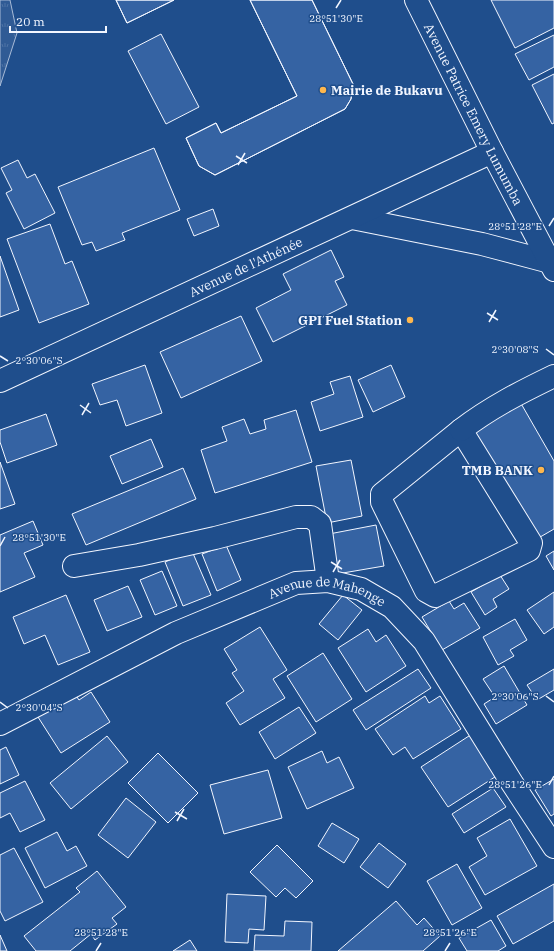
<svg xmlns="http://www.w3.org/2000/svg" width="554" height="951" font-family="'IBM Plex Serif',serif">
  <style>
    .grass { fill: url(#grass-tufts); stroke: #a8bbd7 }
    .building { fill: #3563a3; stroke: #f2f6ff }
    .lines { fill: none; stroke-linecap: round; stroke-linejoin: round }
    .minor-casing { stroke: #f2f6ff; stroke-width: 24 }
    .major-casing { stroke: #f2f6ff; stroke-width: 24 }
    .minor { stroke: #1f4e8c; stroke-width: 22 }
    .major { stroke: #1f4e8c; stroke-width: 22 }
    .ticks { fill: none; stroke: #f2f6ff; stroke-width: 1.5 }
    .poi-dot { fill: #ffb74d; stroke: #1f4e8c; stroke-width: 1.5 }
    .labels { text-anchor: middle; stroke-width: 3; stroke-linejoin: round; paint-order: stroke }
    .poi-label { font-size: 13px; font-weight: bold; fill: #f2f6ff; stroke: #1f4e8c; text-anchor: end }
    .street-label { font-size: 13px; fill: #f2f6ff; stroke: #1f4e8c }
    .ticks-label { font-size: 10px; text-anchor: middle; fill: #f2f6ff; stroke: #1f4e8c; stroke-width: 3; stroke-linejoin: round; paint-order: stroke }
  </style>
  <defs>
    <pattern id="grass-tufts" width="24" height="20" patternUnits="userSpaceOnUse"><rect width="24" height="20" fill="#305b95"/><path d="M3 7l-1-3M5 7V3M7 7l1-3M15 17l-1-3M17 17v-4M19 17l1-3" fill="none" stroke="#4e73a5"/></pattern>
  </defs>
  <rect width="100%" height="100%" fill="#1f4e8c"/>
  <!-- grass -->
  <path class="grass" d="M0,0H10L17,33L0,86Z"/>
  <!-- building -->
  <path class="building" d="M116,0H174L127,23Z
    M116,0H174L127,23Z
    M250,0H312L353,84L351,99L345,109L215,175L199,166L186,138L216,123L221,133L297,96Z
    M250,0H312L353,84L351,99L345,109L215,175L199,166L186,138L216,123L221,133L297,96Z
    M491,0H554V28L515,48Z
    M161,34L199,107L166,124L128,51Z
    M554,35V67L529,80L515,54Z
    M554,74V123L552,124L532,85Z
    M154,148L180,210L122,233L125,240L96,251L92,242L82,245L58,187Z
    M18,160L27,178L35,174L55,213L24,229L6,193L12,190L1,168Z
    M213,209L219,226L194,236L187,219Z
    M50,224L65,264L72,261L89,304L39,323L7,239Z
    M331,250L344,277L335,281L347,305L273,342L256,308L291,290L283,274Z
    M0,256L19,310L0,317Z
    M241,316L262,361L181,398L160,352Z
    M145,365L162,413L126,426L117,400L100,405L92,384Z
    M391,365L405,397L373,412L358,380Z
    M350,376L363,417L320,431L311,402L334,394L330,382Z
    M519,400L554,461V529L535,540L470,428Z
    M296,410L312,462L215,493L201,450L227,441L222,427L244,419L250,434L266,429L264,420Z
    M46,414L57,445L7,463L0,442V430Z
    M151,439L163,467L122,484L110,456Z
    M351,460L362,516L327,523L316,466Z
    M0,462L15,504L0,509Z
    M183,468L196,499L86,545L72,514Z
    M33,521L43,545L24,553L35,577L0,592V535Z
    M376,525L384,566L337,574L329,534Z
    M226,545L241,580L217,591L202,554Z
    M192,551L211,595L183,606L165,562Z
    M554,551V570L546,556Z
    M162,571L177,606L155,615L140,580Z
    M500,575L509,589L493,599L497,607L485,615L471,592Z
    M128,586L142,617L107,631L94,600Z
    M554,592V627L544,634L527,610Z
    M66,595L90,652L58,665L45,635L24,644L13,617Z
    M343,595L362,610L338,640L319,624Z
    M449,601L454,609L464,603L480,628L442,650L422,617Z
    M515,619L527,640L510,650L514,656L498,665L483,637Z
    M260,627L287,670L273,679L285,698L240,725L226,703L244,691L232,673L237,670L224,649Z
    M368,629L376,642L386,635L406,666L366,692L338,648Z
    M323,653L352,699L316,722L287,676Z
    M504,666L527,705L496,724L484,704L495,697L483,679Z
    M418,669L431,688L366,730L353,710Z
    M554,669V690L537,700L527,685Z
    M91,692L110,722L61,753L38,717L75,694L79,700Z
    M425,696L429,703L440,696L461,729L413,759L405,747L393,755L375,729Z
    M299,707L316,733L275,759L259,732Z
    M472,734L498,775L448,807L421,767Z
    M107,736L128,762L71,809L50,783Z
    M6,747L19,775L0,784V750Z
    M322,751L327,763L339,757L354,788L307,809L288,767Z
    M158,753L198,793L168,823L128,783Z
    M268,770L282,818L224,834L210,785Z
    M554,779V814L551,816L535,790Z
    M25,781L45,820L20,832L10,813L0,818V793Z
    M493,788L506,807L464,833L452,814Z
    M126,798L156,822L128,858L98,835Z
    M510,819L537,866L485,895L469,867L487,856L477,838Z
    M332,823L359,839L344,863L318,846Z
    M57,832L67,851L76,846L87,866L45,888L25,848Z
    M379,843L406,864L388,888L360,867Z
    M277,845L313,881L296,898L285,888L276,897L250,872Z
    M14,848L43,902L5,921L0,911V855Z
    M457,864L482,908L452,925L427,881Z
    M97,871L126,907L112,918L117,924L95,940L91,934L70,951H36L24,936L80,892L76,888Z
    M554,884V921L513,944L497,916Z
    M227,894L266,896L264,930L249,929L248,943L225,942Z
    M396,901L417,925L424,918L440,936L423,951H338Z
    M491,920L506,946L498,951H467L459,938Z
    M285,921L312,922L311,951H254L255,935L284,936Z
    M0,935L7,951H0Z
    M190,940L197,951H173Z"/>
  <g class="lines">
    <!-- minor casing -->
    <g class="minor-casing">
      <g id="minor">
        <path d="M352,218L482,244L550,262"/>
        <path id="s1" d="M0,381L492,152"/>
        <path d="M461,430L531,543L529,550L435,596L426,591L382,502V494Z"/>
        <path d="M461,430C491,407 521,392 554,376"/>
        <path d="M74,566L139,555L215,538L296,517H311L320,524L328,581"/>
        <path id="s2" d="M0,724L176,633L296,583L328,581L361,589L392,607L424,641L512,783L554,847"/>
      </g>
    </g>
    <!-- major casing -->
    <g class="major-casing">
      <g id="major">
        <path id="s3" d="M416,0L492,152L554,270"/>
      </g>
    </g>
    <!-- minor -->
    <use href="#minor" class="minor"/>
    <!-- major -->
    <use href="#major" class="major"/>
  </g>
  <!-- ticks -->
  <path class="ticks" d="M336,8L341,0M236,156L247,163M238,165L245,153M549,226L554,218M487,313L498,320M489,322L496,310M546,349L554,355M0,356L8,361M80,405L91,413M82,415L89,403M0,546L5,537M331,562L342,569M333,572L340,560M546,696L554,702M0,702L8,708M549,785L554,776M175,812L187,819M177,821L184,809M96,951L101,943M445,951L450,943"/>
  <!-- markers -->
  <g class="poi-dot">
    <circle cx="323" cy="90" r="4"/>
    <circle cx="410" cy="320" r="4"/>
    <circle cx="541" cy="470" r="4"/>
  </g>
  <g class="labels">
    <!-- poi labels -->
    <g class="poi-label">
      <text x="331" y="95" text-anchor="start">Mairie de Bukavu</text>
      <text x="402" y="325">GPI Fuel Station</text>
      <text x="533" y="475">TMB BANK</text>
    </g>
    <!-- street labels -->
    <g class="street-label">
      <text dy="5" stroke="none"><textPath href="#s3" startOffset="128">Avenue Patrice Emery Lumumba</textPath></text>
      <text dy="5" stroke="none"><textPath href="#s1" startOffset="271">Avenue de l'Athénée</textPath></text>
      <text dy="5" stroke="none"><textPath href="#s2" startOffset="360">Avenue de Mahenge</textPath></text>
    </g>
  </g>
  <g class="ticks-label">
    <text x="336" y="22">28°51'30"E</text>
    <text x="515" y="230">28°51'28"E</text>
    <text x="515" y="353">2°30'08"S</text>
    <text x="39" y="364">2°30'06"S</text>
    <text x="39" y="541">28°51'30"E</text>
    <text x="515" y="700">2°30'06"S</text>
    <text x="39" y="711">2°30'04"S</text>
    <text x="515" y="788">28°51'26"E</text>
    <text x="101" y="936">28°51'28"E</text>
    <text x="450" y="936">28°51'26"E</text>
  </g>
  <!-- scale -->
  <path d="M10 26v6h96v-6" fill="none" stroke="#f2f6ff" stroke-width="2"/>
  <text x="16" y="26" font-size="12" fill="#f2f6ff" stroke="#1f4e8c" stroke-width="3" paint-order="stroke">20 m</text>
</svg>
